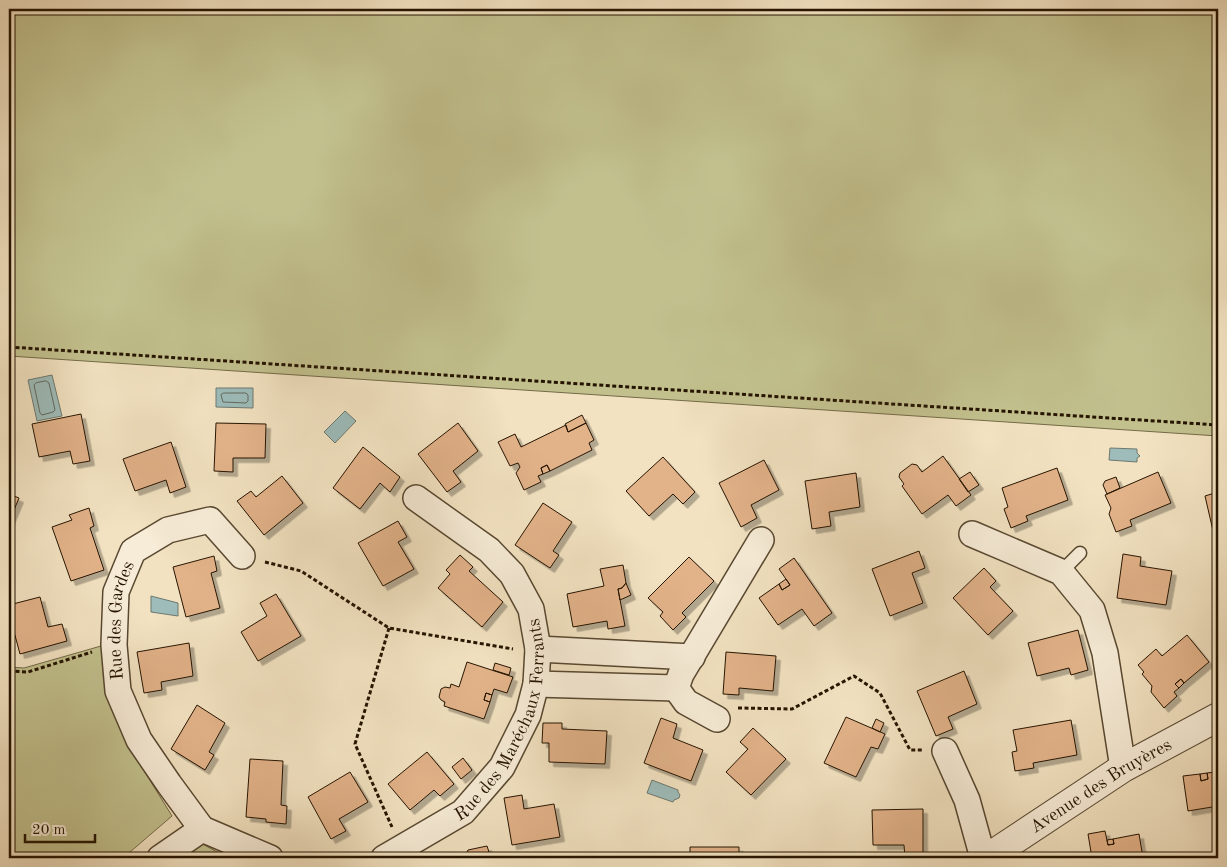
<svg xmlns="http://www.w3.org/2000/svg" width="1227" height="867" font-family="'Old Standard TT',serif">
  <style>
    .green { fill: #c2c18e; stroke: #746a48 }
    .water { fill: #9dbcba; stroke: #6d7970 }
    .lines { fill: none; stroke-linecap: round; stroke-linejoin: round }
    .shore { stroke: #61685e; stroke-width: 1 }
    .building { fill: #e2b289; stroke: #251401; filter: url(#shadow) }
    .service-casing { stroke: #584831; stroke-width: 15 }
    .minor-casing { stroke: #584831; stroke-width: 28 }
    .tertiary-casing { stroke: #584831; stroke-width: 30 }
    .path { stroke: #251401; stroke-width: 3; stroke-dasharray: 4 2.5; stroke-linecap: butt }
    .service { stroke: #f7ecd7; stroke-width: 12 }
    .minor { stroke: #f7ecd7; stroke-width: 25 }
    .tertiary { stroke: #f7ecd7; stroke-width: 28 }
    .labels { text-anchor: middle; stroke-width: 4.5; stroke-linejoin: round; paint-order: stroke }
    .street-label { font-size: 18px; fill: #251401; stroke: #f7ecd7 }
  </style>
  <defs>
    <filter id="shadow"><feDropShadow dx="4.5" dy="4.5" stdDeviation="0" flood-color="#0004"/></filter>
  </defs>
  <rect width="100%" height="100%" fill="#f2e2c1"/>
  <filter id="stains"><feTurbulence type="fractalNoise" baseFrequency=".004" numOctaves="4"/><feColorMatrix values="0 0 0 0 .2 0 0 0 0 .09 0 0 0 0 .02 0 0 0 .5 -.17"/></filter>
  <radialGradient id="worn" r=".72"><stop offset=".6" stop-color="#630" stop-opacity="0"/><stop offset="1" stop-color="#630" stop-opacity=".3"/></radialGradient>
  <!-- green -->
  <path class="green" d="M9,9H1218V436L9,356Z
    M108,644L132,751L172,816L123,858H9V667L24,668Z
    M199,842L228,858H178Z"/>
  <!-- water -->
  <path class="water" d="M52,375L62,416L37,421L28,380Z
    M216,388H253V408L216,407Z
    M345,411L356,421L335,443L324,432Z
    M1110,448L1137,449V453L1140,456L1137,458V462L1109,460Z
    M151,596L178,603V616L151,612Z
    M652,780L678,790V792L680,795L679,798L674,800L673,802L647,793Z"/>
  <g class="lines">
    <!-- shore -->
    <path class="shore" d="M46,381L49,383L55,410L53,412L42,415L40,413L34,385L36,383Z
      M224,393H246L248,395V401L246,403L223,402L221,395Z"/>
  </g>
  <!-- building -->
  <path class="building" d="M81,414L90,461L73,464L70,451L39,457L32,424Z
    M582,415L586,423L568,432L565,424Z
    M216,423L266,424L265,458H233V472L214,471Z
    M458,423L478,451L453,471L461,482L447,492L418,454Z
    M586,423L594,440L589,443L592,450L550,471L547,465L541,468L543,474L538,476L541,482L524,490L516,473L520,467L518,463L510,466L498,442L515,434L521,447L566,425L568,432Z
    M171,442L186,487L170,493L166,480L135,491L123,459Z
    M363,447L400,477L390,492L380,483L360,509L333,488Z
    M943,456L971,495L956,506L948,495L922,514L902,486L904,484L899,477L900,473L912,464L917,465L922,472Z
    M663,457L695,492L683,504L673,494L649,516L626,491Z
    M764,460L779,490L751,505L757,518L741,527L719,483Z
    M547,465L550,471L543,474L541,468Z
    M1057,468L1068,500L1026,516L1028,521L1011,528L1004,509L1008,507L1002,488Z
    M970,472L979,485L968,492L959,479Z
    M1158,472L1171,503L1130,520L1132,526L1116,532L1109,514L1111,508L1105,495Z
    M856,473L860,507L829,512L831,526L812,529L805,481Z
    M282,476L303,503L264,535L237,501L251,491L256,497Z
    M1116,477L1120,488L1107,494L1103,485L1105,481Z
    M1218,492V534L1214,535L1205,496Z
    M9,494L19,498L9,522Z
    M543,503L572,522L553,551L559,555L550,568L515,545Z
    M89,508L94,526L90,528L104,570L71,581L52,527L72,520L69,515Z
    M398,521L407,537L398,542L414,569L383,586L358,543Z
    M919,551L925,568L912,573L923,603L890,616L872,569Z
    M1123,554L1141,557L1140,566L1172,571L1166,605L1117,598Z
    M460,555L473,567L469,571L503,602L482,627L438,588L450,574L446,570Z
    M214,556L217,571L211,573L220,608L186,617L173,567Z
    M689,557L714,581L682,613L686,617L673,630L660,616L663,612L648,598Z
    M794,558L832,613L814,626L802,609L778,625L759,598L779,584L782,590L790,585L779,569Z
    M623,565L626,583L622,588L618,589L625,626L608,629L607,621L573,627L567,594L604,586L600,569Z
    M984,568L996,581L990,587L1013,611L988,635L953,598Z
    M786,579L790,585L782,590L779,584Z
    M626,583L631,595L620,600L618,589L622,588Z
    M276,594L301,636L258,661L241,632L267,616L260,603Z
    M40,597L48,627L62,624L67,641L20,654L9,613V605Z
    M1078,630L1088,670L1071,675L1069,668L1037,676L1028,643Z
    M1187,635L1209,662L1184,683L1181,679L1175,684L1179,688L1174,692L1177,696L1164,708L1151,692L1152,686L1142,674L1144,672L1138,665L1156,649L1162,656Z
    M189,643L193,676L161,682L162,690L144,693L137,652Z
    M726,652L776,656L773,691L739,688V695L723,694Z
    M467,662L513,677L507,693L494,689L492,695L486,693L484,700L490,702L484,719L444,706L445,702L441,700L439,697L441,689L445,687L450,688L451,684L459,687Z
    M495,663L511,668L509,675L493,670Z
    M964,671L977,704L948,717L953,729L936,736L917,691Z
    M1181,679L1184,683L1179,688L1175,684Z
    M486,693L492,695L490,702L484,700Z
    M197,705L225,723L209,752L214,755L205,770L171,749Z
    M846,717L885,734L878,749L871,747L856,777L824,763Z
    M661,718L677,724L673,738L703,750L691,781L644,763Z
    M876,719L884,723L880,732L872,728Z
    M1071,720L1077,755L1033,763L1034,768L1015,771L1012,752L1017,751L1013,730Z
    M543,723H562V729L607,731L605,764L549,762V743H542Z
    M753,728L786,759L751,795L726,772L748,749L740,742Z
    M427,752L454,784L440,796L434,790L410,810L388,784Z
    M463,758L472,770L461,779L452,767Z
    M1218,758V806L1188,811L1183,776L1200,774L1201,781L1208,779L1207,773L1215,772L1213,759Z
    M250,759L283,761L281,805L287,806L286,824L266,822V819L246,817Z
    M350,772L368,802L339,819L346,831L331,839L308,797Z
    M1207,773L1208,779L1201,781L1200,774Z
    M522,795L524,809L554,804L560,837L512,845L504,798Z
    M923,809V858H905L904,845H873L872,810Z
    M1105,831L1108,845L1114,844L1113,839L1139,834L1143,858H1092L1088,834Z
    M1113,839L1114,844L1108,845L1107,840Z
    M487,846L491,858H458L465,856L468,850Z
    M690,847H739V858H690Z"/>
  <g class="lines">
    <!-- service casing -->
    <g class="service-casing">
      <path id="service" d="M1061,572L1080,553"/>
    </g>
    <!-- minor casing -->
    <g class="minor-casing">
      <g id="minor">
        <path d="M972,534L1061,572L1092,610L1105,653L1123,768"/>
        <path d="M538,649L692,657"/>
        <path d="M536,684L676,688"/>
        <path d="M717,719L686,702L676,688L681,674L761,540"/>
        <path d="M945,751L967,800L983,858"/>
        <path id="s1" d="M202,829L169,784L139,740L118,691L114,645L116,592L133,551L168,530L210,520L242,556"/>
        <path d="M160,858L202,829L270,858"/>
        <path id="s2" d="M384,858L463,812L502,767L528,715L536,684L538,649L531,609L512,574L489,550L416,498"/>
      </g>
    </g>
    <!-- tertiary casing -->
    <g class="tertiary-casing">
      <g id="tertiary">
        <path id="s3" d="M987,858L1123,768L1218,717"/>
      </g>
    </g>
    <!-- path -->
    <path class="path" d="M9,347L1218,425
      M265,562L301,571L389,628L513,649
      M389,628L355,744L392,827
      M9,671L28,672L92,652
      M738,708L792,709L854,676L880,693L910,750H922"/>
    <!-- service -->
    <use href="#service" class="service"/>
    <!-- minor -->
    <use href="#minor" class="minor"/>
    <!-- tertiary -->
    <use href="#tertiary" class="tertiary"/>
  </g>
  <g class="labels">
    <!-- street labels -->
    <g class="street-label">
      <text dy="6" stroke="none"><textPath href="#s1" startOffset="234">Rue des Gardes</textPath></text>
      <text dy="6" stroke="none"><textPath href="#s2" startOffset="195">Rue des Maréchaux Ferrants</textPath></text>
      <text dy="6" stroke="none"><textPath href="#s3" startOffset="135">Avenue des Bruyères</textPath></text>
    </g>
  </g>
  <!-- margin -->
  <rect width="1227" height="867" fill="none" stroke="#f2e2c1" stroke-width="30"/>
  <rect x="10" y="10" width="1207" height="847" fill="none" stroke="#251401" stroke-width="2.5"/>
  <rect x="15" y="15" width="1197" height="837" fill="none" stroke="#251401"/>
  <!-- scale -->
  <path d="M25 834v8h70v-8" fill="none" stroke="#251401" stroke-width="2.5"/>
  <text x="32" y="834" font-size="15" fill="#251401" stroke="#f7ecd7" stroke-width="4" paint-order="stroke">20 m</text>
  <rect width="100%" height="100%" filter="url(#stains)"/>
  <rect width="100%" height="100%" fill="url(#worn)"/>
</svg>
